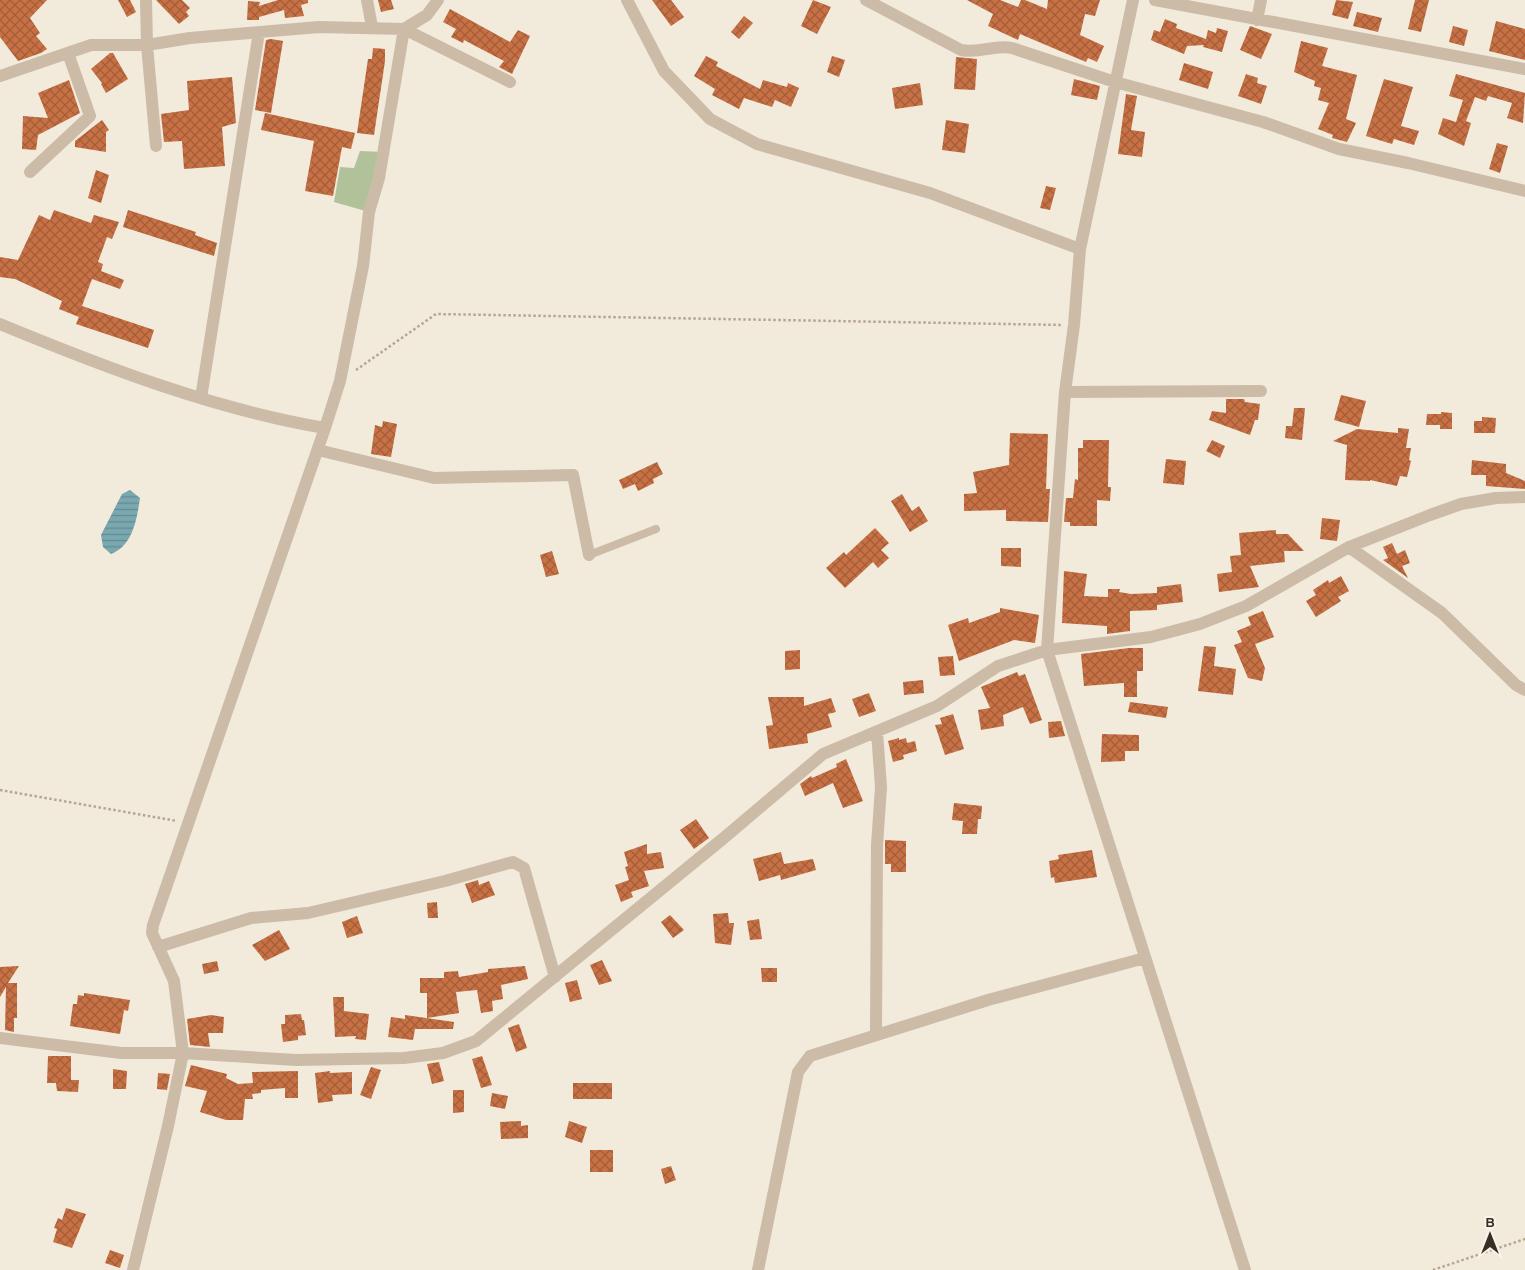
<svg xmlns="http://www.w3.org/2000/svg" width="1525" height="1270" font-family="Overpass,sans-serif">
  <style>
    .green { fill: #b1c29b }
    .water { fill: url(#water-rules) }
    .building { fill: url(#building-cross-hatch) }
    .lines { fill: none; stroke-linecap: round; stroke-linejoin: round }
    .path { stroke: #b6a591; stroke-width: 2.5; stroke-dasharray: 2.5 2.5; stroke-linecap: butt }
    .service { stroke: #cbbba7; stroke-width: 8 }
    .minor { stroke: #cbbba7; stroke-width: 12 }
  </style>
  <defs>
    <pattern id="water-rules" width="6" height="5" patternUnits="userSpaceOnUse" patternTransform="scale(1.25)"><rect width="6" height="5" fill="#7aa8b0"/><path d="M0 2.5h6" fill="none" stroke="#65898f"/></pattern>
    <pattern id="building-cross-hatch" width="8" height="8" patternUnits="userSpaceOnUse" patternTransform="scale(1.25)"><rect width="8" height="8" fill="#c87144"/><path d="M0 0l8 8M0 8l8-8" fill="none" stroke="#a35d39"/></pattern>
  </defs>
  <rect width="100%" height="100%" fill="#f2eadb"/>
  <!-- green -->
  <path class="green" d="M360,151L383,152L369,212L334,202L340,167L354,168Z"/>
  <!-- water -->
  <path class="water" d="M130,490L140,498C137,518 133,546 111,554L103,547L101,535L122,494Z"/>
  <!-- building -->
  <path class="building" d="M0,0H47L30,18L40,33L36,36L47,49L41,53L18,61L0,37Z
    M118,0H130L136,12L127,17Z
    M156,0H182L190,8L186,12L189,16L179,24Z
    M278,0H308V3L301,5L304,16L285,18L284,10L259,17V20H247L248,1L260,2L259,6Z
    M378,0H391L394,9L381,12Z
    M652,0H671L684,17L671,26Z
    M813,0L831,7L817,34L801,26Z
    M967,0H1000L1018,7L1021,0H1025L1047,9L1048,0H1100L1095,16L1085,14L1080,35L1104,46L1097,62L1088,58L1086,62L1020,34L1018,40L988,26L993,14Z
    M1336,0L1353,2L1348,19L1332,15Z
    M1415,0H1429L1421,32L1408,29Z
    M450,9L510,42L518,30L530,36L512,74L499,67L504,61L464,40L463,43L451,37L456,29L443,22Z
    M1357,12L1382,18L1378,32L1353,26Z
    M744,16L753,23L739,39L731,32Z
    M1165,19L1177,24L1176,28L1206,39L1208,30L1216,33L1217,28L1228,31L1222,52L1203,47L1204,45L1187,46L1184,54L1155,42L1151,40L1154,30L1160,32Z
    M1496,21L1525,29V60L1489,51Z
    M1250,26L1272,34L1261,59L1240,50Z
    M1453,26L1468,30L1464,46L1449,42Z
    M271,39L283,41L271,113L255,110L266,40Z
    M1301,41L1328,48L1322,66L1357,75L1346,119L1356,123L1347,142L1332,138L1333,135L1318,129L1329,103L1318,100L1321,88L1314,86L1315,81L1294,72Z
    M373,48L385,49V61L374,135L357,133L368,59H372Z
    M110,53H113L128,79L106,93L101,84L102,83L91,69Z
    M706,56L718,62L716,66L760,89L763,80L787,87L788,83L799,88L791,107L775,100L772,107L744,98L739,109L712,95L715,89L694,76Z
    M832,56L845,60L839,77L827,72Z
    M956,57L977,59L975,90L954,89Z
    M1184,63L1213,72L1208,89L1179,80Z
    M1246,74L1258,78L1257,83L1267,86L1261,104L1238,96Z
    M1456,74L1525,93L1523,123L1507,118L1512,103L1488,96L1486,101L1475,97L1466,121L1471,123L1464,146L1438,134L1443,118L1456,122L1463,100L1449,96Z
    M232,77L236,123L222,127L225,166L184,169L182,141L164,142L161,114L189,110L187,81Z
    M1074,79L1100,86L1097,100L1071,95Z
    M1384,79L1413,87L1401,126L1419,131L1414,145L1394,139L1392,144L1366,136Z
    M69,80L80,113L38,135L36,150L22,149L23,116L48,118L38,93Z
    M920,83L923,105L895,109L892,88Z
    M1126,94L1137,96L1131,130L1145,132L1142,157L1118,154Z
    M265,113L355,133L351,149L342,147L333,196L305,191L314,141L261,130Z
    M102,120L109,130L106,132V152L75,147V141Z
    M946,120L969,124L965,153L942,150Z
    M1497,143L1508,146L1500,173L1489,169Z
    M96,170L109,175L101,203L88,198Z
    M1046,186L1056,188L1050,210L1040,208Z
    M54,210L91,223L94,215L119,222L112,239L107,237L98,262L103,264L101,271L124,280L120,289L92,279L82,306L154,330L148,348L76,324L79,317L59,309L62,301L15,279L0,277V257L18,260L39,215L50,220Z
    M128,210L196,232L195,235L217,243L214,256L123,227Z
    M1341,395L1366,401L1359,427L1334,420Z
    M1226,399H1244L1245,402L1260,404L1258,420H1255L1250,435L1209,420L1212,411L1226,413Z
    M1294,408H1305L1302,440L1285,438L1286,426H1292Z
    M1441,412L1452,413V429H1440V425H1426L1427,414H1441Z
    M1482,417L1496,418L1495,433H1474V421H1482Z
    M383,421L397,424L391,457L371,454L375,425L382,427Z
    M1398,428L1409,429L1406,448H1411L1409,460L1411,461L1407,477L1400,476L1397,486L1370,480V481L1345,480L1347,445L1333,441L1357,429L1398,433Z
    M1010,433L1048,434L1046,489H1050L1048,522L1006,521V510L964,511V494L977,493L973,472L1009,465Z
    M1083,440H1109L1108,487H1111L1110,501L1097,500V526H1070V522H1064L1066,498H1073L1075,479L1078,480V448H1083Z
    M1212,440L1225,446L1220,458L1206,451Z
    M1166,459L1186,461L1184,485L1163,483Z
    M1472,460L1506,464V473L1525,481V489L1486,486V475H1471Z
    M657,462L663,474L653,479L654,483L638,491L635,484L623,489L619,480Z
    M902,494L912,511L919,506L928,521L910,532L891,501Z
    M1322,518L1340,520L1337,541L1320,539Z
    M875,528L889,543L881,550L889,558L878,568L873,562L845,588L826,568L844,552L846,555Z
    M1276,530V534H1288L1304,551H1284L1285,562L1250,566L1259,587L1219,592L1217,574L1232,572L1230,556L1241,555L1239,533Z
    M1392,543L1397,554L1405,550L1410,563L1402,566L1408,578L1383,560L1388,558L1383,547Z
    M1001,548H1021V567L1001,566Z
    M552,551L559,574L546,577L540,555Z
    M1064,571L1087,574L1084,596L1108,597V589H1120L1119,592L1131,594L1157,593V587L1181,584L1183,602L1157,605V610L1130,611V631L1107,634V626L1062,623Z
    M1341,576L1349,591L1338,597L1341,601L1316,617L1306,601L1316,595L1313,590L1328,580L1329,583Z
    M1000,608L1039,615L1035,643L1014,640L959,661L948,625L968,618L969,623L1000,612Z
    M1263,611L1274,637L1255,644L1265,668L1262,681L1248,678L1234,645L1242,642L1237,631L1251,625L1248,617Z
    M1204,646L1216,647L1214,666L1236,669L1233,695L1198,691Z
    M1129,648H1143V671H1137V697H1124V683L1084,686L1081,654Z
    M800,650V669L785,670V651Z
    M953,656L955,675L940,676L938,657Z
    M1017,672L1019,676L1025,674L1042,720L1030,724L1023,707L1003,715L1004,726L981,730L978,710L990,708L981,687Z
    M923,680L924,693L904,695L903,682Z
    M869,693L876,711L859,717L852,699Z
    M768,697H804V706L831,698L836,712L828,714L832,727L807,734L808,743L769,749L766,726L773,725Z
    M1130,702L1168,707L1166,718L1128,712Z
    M953,714L964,749L945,755L935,725L942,724L940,718Z
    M1061,721L1065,736L1049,738L1048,722Z
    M1102,734L1139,735V751H1125V761L1101,762Z
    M899,738V740L906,738L907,743L915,741L917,751L903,755L904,759L893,762L888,741Z
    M846,759L863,801L843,808L833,783L805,796L800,784L811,776L812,778L837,767L836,764Z
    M954,803L982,806L981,819H978L977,834H962L963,821L952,820Z
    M696,819L709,838L694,849L680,830Z
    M885,840L906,841V872H891V864H885Z
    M647,844V854L661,852L664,868L644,871L649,886L631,892L633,897L621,902L615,885L629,880L625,867L628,866L624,852Z
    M1092,850L1097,877L1055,883L1054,877L1051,878L1049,861L1059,859L1058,855Z
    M781,852L784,864L813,859L816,870L781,880L780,875L759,881L753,859Z
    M478,880L479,885L489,881L495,895L472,903L465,884Z
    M437,902L438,918H428L427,903Z
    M728,913L729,923H734L731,945L715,943L713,914Z
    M670,915L684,930L673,938L661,922Z
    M357,916L363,933L347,938L342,922Z
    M759,919L762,939L750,940L747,921Z
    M279,930L290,949L265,961L252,945Z
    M602,960L612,981L599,985L590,965Z
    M217,961L219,971L204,974L202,964Z
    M19,966L8,983H17V1018H14V1032L5,1030L6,987L0,997V967Z
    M525,966L528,979L501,985L503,999L492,1001L493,1011L481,1013L477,990L456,992L459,1013L427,1018V993H420V978H444V972L458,971L459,977L488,972V969Z
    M761,968H777V982H762Z
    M577,980L582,999L570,1002L565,983Z
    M84,993L130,1000L128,1011L124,1010L120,1034L70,1026L73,1004H77L78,995L84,996Z
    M333,997H344V1011L369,1014L366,1040L355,1039L356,1036L335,1037Z
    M301,1014L302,1020H304L306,1035L298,1036V1040L283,1042L281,1024H285V1015Z
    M211,1015L224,1017L223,1033H208L210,1047L190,1045L187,1019Z
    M405,1015L454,1022L453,1029H415L413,1040L388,1037L391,1017L405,1019Z
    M519,1024L527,1048L516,1052L508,1028Z
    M48,1056H71V1080H79L78,1092L57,1091L56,1083H47Z
    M482,1056L492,1085L481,1088L472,1059Z
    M439,1062L444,1081L432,1084L427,1064Z
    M191,1065L227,1074L226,1078L238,1084L253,1083L252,1072L298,1071V1098H285V1088L261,1090V1093L252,1094L253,1099H245L243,1120H226L200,1112L207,1091L185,1086Z
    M371,1067L381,1070L371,1099L360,1095Z
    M113,1069L127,1071L126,1089H113Z
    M330,1071V1073L352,1072V1094L332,1095L333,1101L318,1103L315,1073Z
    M158,1073L170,1074L167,1090L157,1089Z
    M573,1083H612V1099H573Z
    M453,1090H464V1112L453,1113Z
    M492,1093L508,1096L505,1109L490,1106Z
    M521,1121V1126L528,1125V1138L501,1139L500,1122Z
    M569,1121L587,1127L582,1143L565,1137Z
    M590,1150H613V1172H590Z
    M671,1166L676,1180L665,1184L661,1169Z
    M66,1208L86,1214L72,1248L53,1242L57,1229L54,1228L58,1218L62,1220Z
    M110,1250L124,1255L120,1268L105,1263Z"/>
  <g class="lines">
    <!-- path -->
    <path class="path" d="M356,370L436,314L1063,325
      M0,790L177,821
      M1433,1270L1525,1239"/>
    <!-- service -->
    <path class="service" d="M589,555L656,529"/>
    <!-- minor -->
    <path class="minor" d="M146,0L147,45L156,146
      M367,0L372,27
      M627,0L664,71L710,119L757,144L930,193L1080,249
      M866,0L961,50C981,54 994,44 1012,48L1115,82L1263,122L1339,149L1408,163L1525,191
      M1133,0L1080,249L1074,325L1065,392L1047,650L1245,1270
      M1155,0L1525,69
      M1257,20L1261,0
      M0,76L91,45H147L190,38L319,27L404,29L427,15L438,0
      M30,172L90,116L68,53
      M0,324C104,367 213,409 325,428L153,925L152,933L174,981L183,1053L168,1126L133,1270
      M1065,392L1261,391
      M201,398L259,32
      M325,428L340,381L363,266L369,212L379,178L404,29L510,82
      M318,450L434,478L573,475L589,555
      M1349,547L1442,613L1516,685L1525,690
      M158,947L251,918L308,913L445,881L513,862L524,868L555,977
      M876,1034L877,845L881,787L877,732
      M0,1038L121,1053H183L296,1060L404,1058L443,1053L476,1041L725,837L823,754L937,706L998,666L1047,650L1151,637L1200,624L1246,606L1349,547L1430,515L1461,504L1496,498L1525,497
      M758,1270L798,1072L810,1056L988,1000L1145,958"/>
  </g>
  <!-- north arrow -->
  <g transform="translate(1490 1235)" stroke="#faf3e8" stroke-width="4" paint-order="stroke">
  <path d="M0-4L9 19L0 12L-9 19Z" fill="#372e28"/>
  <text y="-8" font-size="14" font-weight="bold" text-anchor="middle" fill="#372e28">B</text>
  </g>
</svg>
